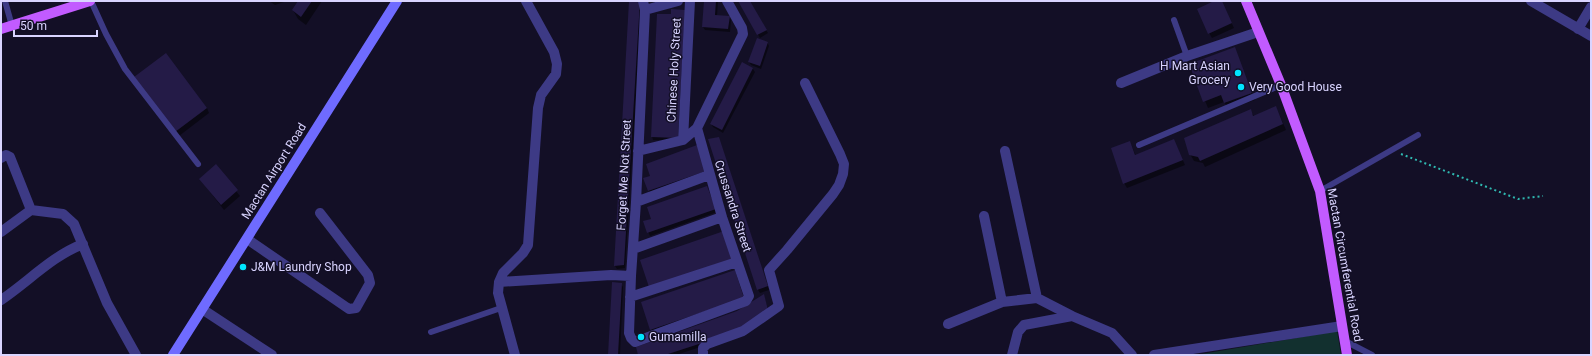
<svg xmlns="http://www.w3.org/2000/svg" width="1592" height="356" font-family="Roboto,sans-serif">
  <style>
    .green { fill: #12302f }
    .shadow { fill: #0007 }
    .building { fill: #241b47 }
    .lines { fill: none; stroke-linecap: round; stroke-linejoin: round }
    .path { stroke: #2fb8b0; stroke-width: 2; stroke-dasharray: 2 3; stroke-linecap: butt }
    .lane { stroke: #3d3a85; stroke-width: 6 }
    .street { stroke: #3d3a85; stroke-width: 10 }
    .secondary { stroke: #6f6bff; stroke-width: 10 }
    .primary { stroke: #c25bff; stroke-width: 10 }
    .poi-dot { fill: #00e5ff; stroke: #130f26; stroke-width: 1.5 }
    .labels { text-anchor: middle; stroke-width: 3; stroke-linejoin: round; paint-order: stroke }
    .poi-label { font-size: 12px; fill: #d9d4ff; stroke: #130f26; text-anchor: start }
    .street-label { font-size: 12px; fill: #d9d4ff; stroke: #130f26 }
  </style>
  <rect width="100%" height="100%" fill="#130f26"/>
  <!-- green -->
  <path class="green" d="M1337,331L1341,355H1196Z"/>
  <!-- shadow -->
  <path class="shadow" d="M269,1H287L275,5Z
    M300,1H322L306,25L298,19L293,10Z
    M636,1L642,4L625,268L617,269L615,266Z
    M705,1H718L717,16L729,17L731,20L730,32L705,30L703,27Z
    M739,1H749L768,33L760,38Z
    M1216,1H1221L1234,28L1212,38L1209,33Z
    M686,14L679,141L653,140L652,136Z
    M767,42L769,46L761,69L751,65L749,62Z
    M1234,48L1255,100L1229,109L1224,102L1208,108L1190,64Z
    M742,63L753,69L755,72L723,133L713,127L711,124Z
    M138,82L207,108L209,113L179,136Z
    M1276,107L1286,130L1205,167L1203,163L1194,161L1190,154L1250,111L1254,116Z
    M719,138L769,290L760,293L758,290Z
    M1174,140L1185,165L1127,188L1124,183L1130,142L1136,156Z
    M697,146L707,174L650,194L649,191L651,177Z
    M216,166L240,196L224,210L200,179Z
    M707,187L717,212L650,236L644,222L652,219Z
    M736,274L745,301L653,333L642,303Z
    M621,284L623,287L620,355H609Z
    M764,296L769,313L743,333L676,355H639L738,312Z"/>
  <!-- building -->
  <path class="building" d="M298,1H312L301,17L292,10Z
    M629,1H640L624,265L614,266Z
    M704,1H716L715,15L730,16L728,29L702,27Z
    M738,1H750L767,30L757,35Z
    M1214,1H1222L1232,23L1208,34L1197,9Z
    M671,9L685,10L678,138L651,137L657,14H671Z
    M757,38L768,42L760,66L748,62Z
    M1235,47L1252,93L1224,103L1221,95L1203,102L1189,64Z
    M166,53L207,108L175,132L134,77Z
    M742,62L753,68L722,130L710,124Z
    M1276,106L1283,124L1200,161L1198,157L1189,155L1184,138L1251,109L1253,116Z
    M719,137L768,286L757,290L708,139Z
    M1174,139L1183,160L1123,184L1111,148L1130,141L1135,155Z
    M697,145L706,171L648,191L643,178L650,176L646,164Z
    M216,164L238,190L221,205L199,179Z
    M707,186L716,209L647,233L643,221L651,219L647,207Z
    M724,231L733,259L649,287L640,260Z
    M735,270L744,298L650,330L641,302Z
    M612,282L622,283L618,355H608Z
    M764,294L768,310L742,330L665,355H638L636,347L737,311Z"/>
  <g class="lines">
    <!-- path -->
    <path class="path" d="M1401,154L1518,199L1543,196"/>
    <!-- lane -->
    <path class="lane" d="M5,1L12,26
      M91,1L106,34L125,69L198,164
      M1174,20L1187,56
      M1139,145L1281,85
      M1320,191L1418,135
      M431,332L501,308
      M1345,341L1372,355"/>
    <!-- street -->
    <path class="street" d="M643,1L645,10L636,202L631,276L629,333L631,338L635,342L746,301L749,296L722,217L697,128
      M1531,1L1591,36
      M645,10L678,1
      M1578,29L1591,7
      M1121,83L1187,56L1258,32
      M683,140L690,1
      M638,151L683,140L697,128L743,34L742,28L727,1
      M1005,151L1037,298
      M1,158L6,155L10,157L31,210
      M636,202L709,175
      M984,216L1002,302L1037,298L1072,316L1112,333L1132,355
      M1,232L31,210L63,214L74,224L107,303L136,355
      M247,239L349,309L356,308L370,283L368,275L320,213
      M633,249L722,217
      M499,282L611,275L631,276
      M630,297L737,262
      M1,300C28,282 52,256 83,244
      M202,309L272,355
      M948,324L1002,302
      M515,355L498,293L499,282L503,273L523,253L528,245L538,108L541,95L556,74L557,64L554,52L526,1
      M703,355V348L707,344L743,331L779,306L769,270L787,250L833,194L839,185L843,174L844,164L840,154L805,83
      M1012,355L1018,332L1024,325L1072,316
      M1154,355L1342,326"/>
    <!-- secondary -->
    <path class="secondary" d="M173,355L397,1"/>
    <!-- primary -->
    <path class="primary" d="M1246,1L1281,85L1320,191L1347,355
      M1,29L90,1"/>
  </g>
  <!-- markers -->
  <g class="poi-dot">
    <circle cx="1238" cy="73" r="4"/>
    <circle cx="1241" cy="87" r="4"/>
    <circle cx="243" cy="267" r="4"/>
    <circle cx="641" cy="337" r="4"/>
  </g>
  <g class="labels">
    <!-- poi labels -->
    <g class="poi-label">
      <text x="1230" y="70" text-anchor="end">H Mart Asian<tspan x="1230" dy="14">Grocery</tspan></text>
      <text x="1249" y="91">Very Good House</text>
      <text x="251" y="271">J&amp;M Laundry Shop</text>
      <text x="649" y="341">Gumamilla</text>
    </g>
    <!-- street labels -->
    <g class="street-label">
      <text transform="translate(674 70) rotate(-87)" y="4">Chinese Holy Street</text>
      <text transform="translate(274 171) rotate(-58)" y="4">Mactan Airport Road</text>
      <text transform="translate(624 175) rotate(-87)" y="4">Forget Me Not Street</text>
      <text transform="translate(733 206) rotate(72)" y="4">Crussandra Street</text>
      <text transform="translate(1345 265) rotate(80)" y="4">Mactan Circumferential Road</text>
    </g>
  </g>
  <!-- border -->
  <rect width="1592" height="356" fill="none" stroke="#d9d4ff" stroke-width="4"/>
  <!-- scale -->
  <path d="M14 30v6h83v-6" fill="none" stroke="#d9d4ff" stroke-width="2"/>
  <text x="20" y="30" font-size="12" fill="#d9d4ff" stroke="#130f26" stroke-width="3" paint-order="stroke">50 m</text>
</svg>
